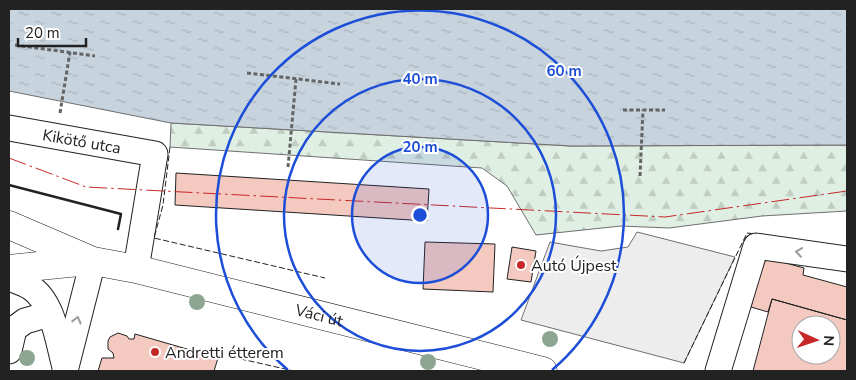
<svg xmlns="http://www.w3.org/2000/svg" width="856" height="380" font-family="'Nunito Sans',sans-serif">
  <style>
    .forest { fill: url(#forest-firs); stroke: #6f6f6f }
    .parking { fill: #ededed; stroke: #6f6f6f }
    .water { fill: url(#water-ripples); stroke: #6f6f6f }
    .building { fill: #f3c9c0; stroke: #222; fill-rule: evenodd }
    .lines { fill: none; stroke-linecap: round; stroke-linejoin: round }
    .minor-casing { stroke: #222; stroke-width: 27 }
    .major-casing { stroke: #222; stroke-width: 29 }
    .path { stroke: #646464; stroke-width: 3; stroke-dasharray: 4 2.5; stroke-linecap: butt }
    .minor { stroke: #fff; stroke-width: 25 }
    .major { stroke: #fff; stroke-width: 28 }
    .fence { stroke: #222; stroke-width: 1; stroke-dasharray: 6 2.5; stroke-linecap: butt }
    .wall { stroke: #222; stroke-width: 2.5 }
    .power { stroke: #c62828; stroke-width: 1; stroke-dasharray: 18 4 2.5 4; stroke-linecap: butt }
    .tree { fill: #8da692 }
    .oneway { stroke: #9c9c9c }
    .ring { fill: none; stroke: #1d4ed8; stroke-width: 2.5 }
    .poi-dot { fill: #c62828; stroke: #fff; stroke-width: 2 }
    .labels { text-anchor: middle; stroke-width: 4; stroke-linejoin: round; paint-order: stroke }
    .street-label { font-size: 16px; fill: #222; stroke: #fff }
    .poi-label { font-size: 16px; fill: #222; stroke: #fff; text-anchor: start }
    .centre { fill: #1d4ed8; stroke: #fff; stroke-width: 2.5 }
    .ring-label { font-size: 15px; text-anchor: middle; font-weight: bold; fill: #1d4ed8; stroke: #fff; stroke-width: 4; stroke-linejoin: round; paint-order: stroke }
  </style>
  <defs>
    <pattern id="forest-firs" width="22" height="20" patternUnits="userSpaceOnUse" patternTransform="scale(1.25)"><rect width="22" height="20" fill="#e0efe3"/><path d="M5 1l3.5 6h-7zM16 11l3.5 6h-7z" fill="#c0cdc2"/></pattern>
    <pattern id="water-ripples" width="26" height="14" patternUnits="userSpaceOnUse" patternTransform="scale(1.25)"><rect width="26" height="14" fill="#c7d3dd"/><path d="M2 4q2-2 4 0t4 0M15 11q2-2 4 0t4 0" fill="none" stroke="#abb5bd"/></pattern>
  </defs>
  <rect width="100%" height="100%" fill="#fff"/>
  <!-- forest -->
  <path class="forest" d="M171,123L571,146L847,145V211L762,216L669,228L621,226L536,235L507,186L482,168L170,147Z"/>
  <!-- parking -->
  <path class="parking" d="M637,232L735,257L684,363L521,320L550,242L601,251L628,247Z"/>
  <!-- water -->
  <path class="water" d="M9,9H847V145L571,146L171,123L9,91Z"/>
  <!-- building -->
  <path class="building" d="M176,173L429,189L427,221L175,205Z
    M425,242L495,244L493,292L423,289Z
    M512,247L536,251L531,282L507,279Z
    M764,257L804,268L803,275L847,287V320L772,299L768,312L751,307Z
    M772,299L847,320V371H753ZM801,325H831V355H801Z
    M118,333L127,336L129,339H134L135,334L218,358L214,371H98L102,358H114L113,353L108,349V341L110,337Z"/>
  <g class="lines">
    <!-- minor casing -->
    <g class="minor-casing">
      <g id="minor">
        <path id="s1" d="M9,128L155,154L136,269"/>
        <path d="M9,278C16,281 24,283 30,287C54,302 58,343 65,367"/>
        <path d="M9,351L14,329L25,321L49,314"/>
        <path d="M65,371L93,261"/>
        <path d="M718,371L756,246L847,259"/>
      </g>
    </g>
    <!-- major casing -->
    <g class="major-casing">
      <g id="major">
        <path id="s2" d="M9,225L93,261L136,269L543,371"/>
        <path d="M9,269L89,261"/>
      </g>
    </g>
    <!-- path -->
    <path class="path" d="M15,45L95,56
      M247,73L340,84
      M623,110H665
      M60,113L70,52
      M288,167L296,79
      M640,176L643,110"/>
    <!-- minor -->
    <use href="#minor" class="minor"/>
    <!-- major -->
    <use href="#major" class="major"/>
    <!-- fence -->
    <path class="fence" d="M170,147L163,205L154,238L325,278
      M232,357L294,371
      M684,363L747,233L756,234"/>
    <!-- wall -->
    <path class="wall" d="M9,185L121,214L118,229"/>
    <!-- power -->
    <path class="power" d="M9,158L86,187L665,217L847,191"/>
  </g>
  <!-- trees -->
  <g class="tree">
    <circle cx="197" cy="302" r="8"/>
    <circle cx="550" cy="339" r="8"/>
    <circle cx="27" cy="358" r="8"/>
    <circle cx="428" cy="362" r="8"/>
  </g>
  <!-- one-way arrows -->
  <defs><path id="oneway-chevron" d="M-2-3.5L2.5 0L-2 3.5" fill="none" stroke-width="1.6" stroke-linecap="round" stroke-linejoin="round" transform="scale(1.25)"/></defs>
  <g class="oneway">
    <use href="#oneway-chevron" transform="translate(799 252) rotate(-172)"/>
    <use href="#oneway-chevron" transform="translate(77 320) rotate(-76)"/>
  </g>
  <!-- distance rings -->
  <circle cx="420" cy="215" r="68" fill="#1d4ed8" fill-opacity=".12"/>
  <g class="ring">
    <circle cx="420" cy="215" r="68"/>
    <circle cx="420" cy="215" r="136"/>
    <path d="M288 370A204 204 0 1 1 552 370"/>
  </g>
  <!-- markers -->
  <g class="poi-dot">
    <circle cx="521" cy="265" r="5"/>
    <circle cx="155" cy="352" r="5"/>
  </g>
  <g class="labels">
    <!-- street labels -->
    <g class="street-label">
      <text dy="6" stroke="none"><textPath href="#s1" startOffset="74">Kikötő utca</textPath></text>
      <text dy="6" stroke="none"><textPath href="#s2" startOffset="324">Váci út</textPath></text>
    </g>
    <!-- poi labels -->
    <g class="poi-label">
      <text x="531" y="271">Autó Újpest</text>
      <text x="165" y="358">Andretti étterem</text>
    </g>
  </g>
  <circle cx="420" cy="215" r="8" class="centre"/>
  <g class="ring-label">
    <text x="564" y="76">60 m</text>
    <text x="420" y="84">40 m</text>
    <text x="420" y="152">20 m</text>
  </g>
  <!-- border -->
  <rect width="856" height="380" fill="none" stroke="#222222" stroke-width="20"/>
  <!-- north arrow -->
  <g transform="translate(816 340) rotate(93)"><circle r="24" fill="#ffffff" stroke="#a7a7a7"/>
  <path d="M0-4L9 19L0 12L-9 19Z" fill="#c62828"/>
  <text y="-8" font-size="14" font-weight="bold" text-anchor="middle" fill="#222222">N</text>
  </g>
  <!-- scale -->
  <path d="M18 38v8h68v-8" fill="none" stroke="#222222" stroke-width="2.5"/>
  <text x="25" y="38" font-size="15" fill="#222222" stroke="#ffffff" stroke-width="4" paint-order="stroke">20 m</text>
</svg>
